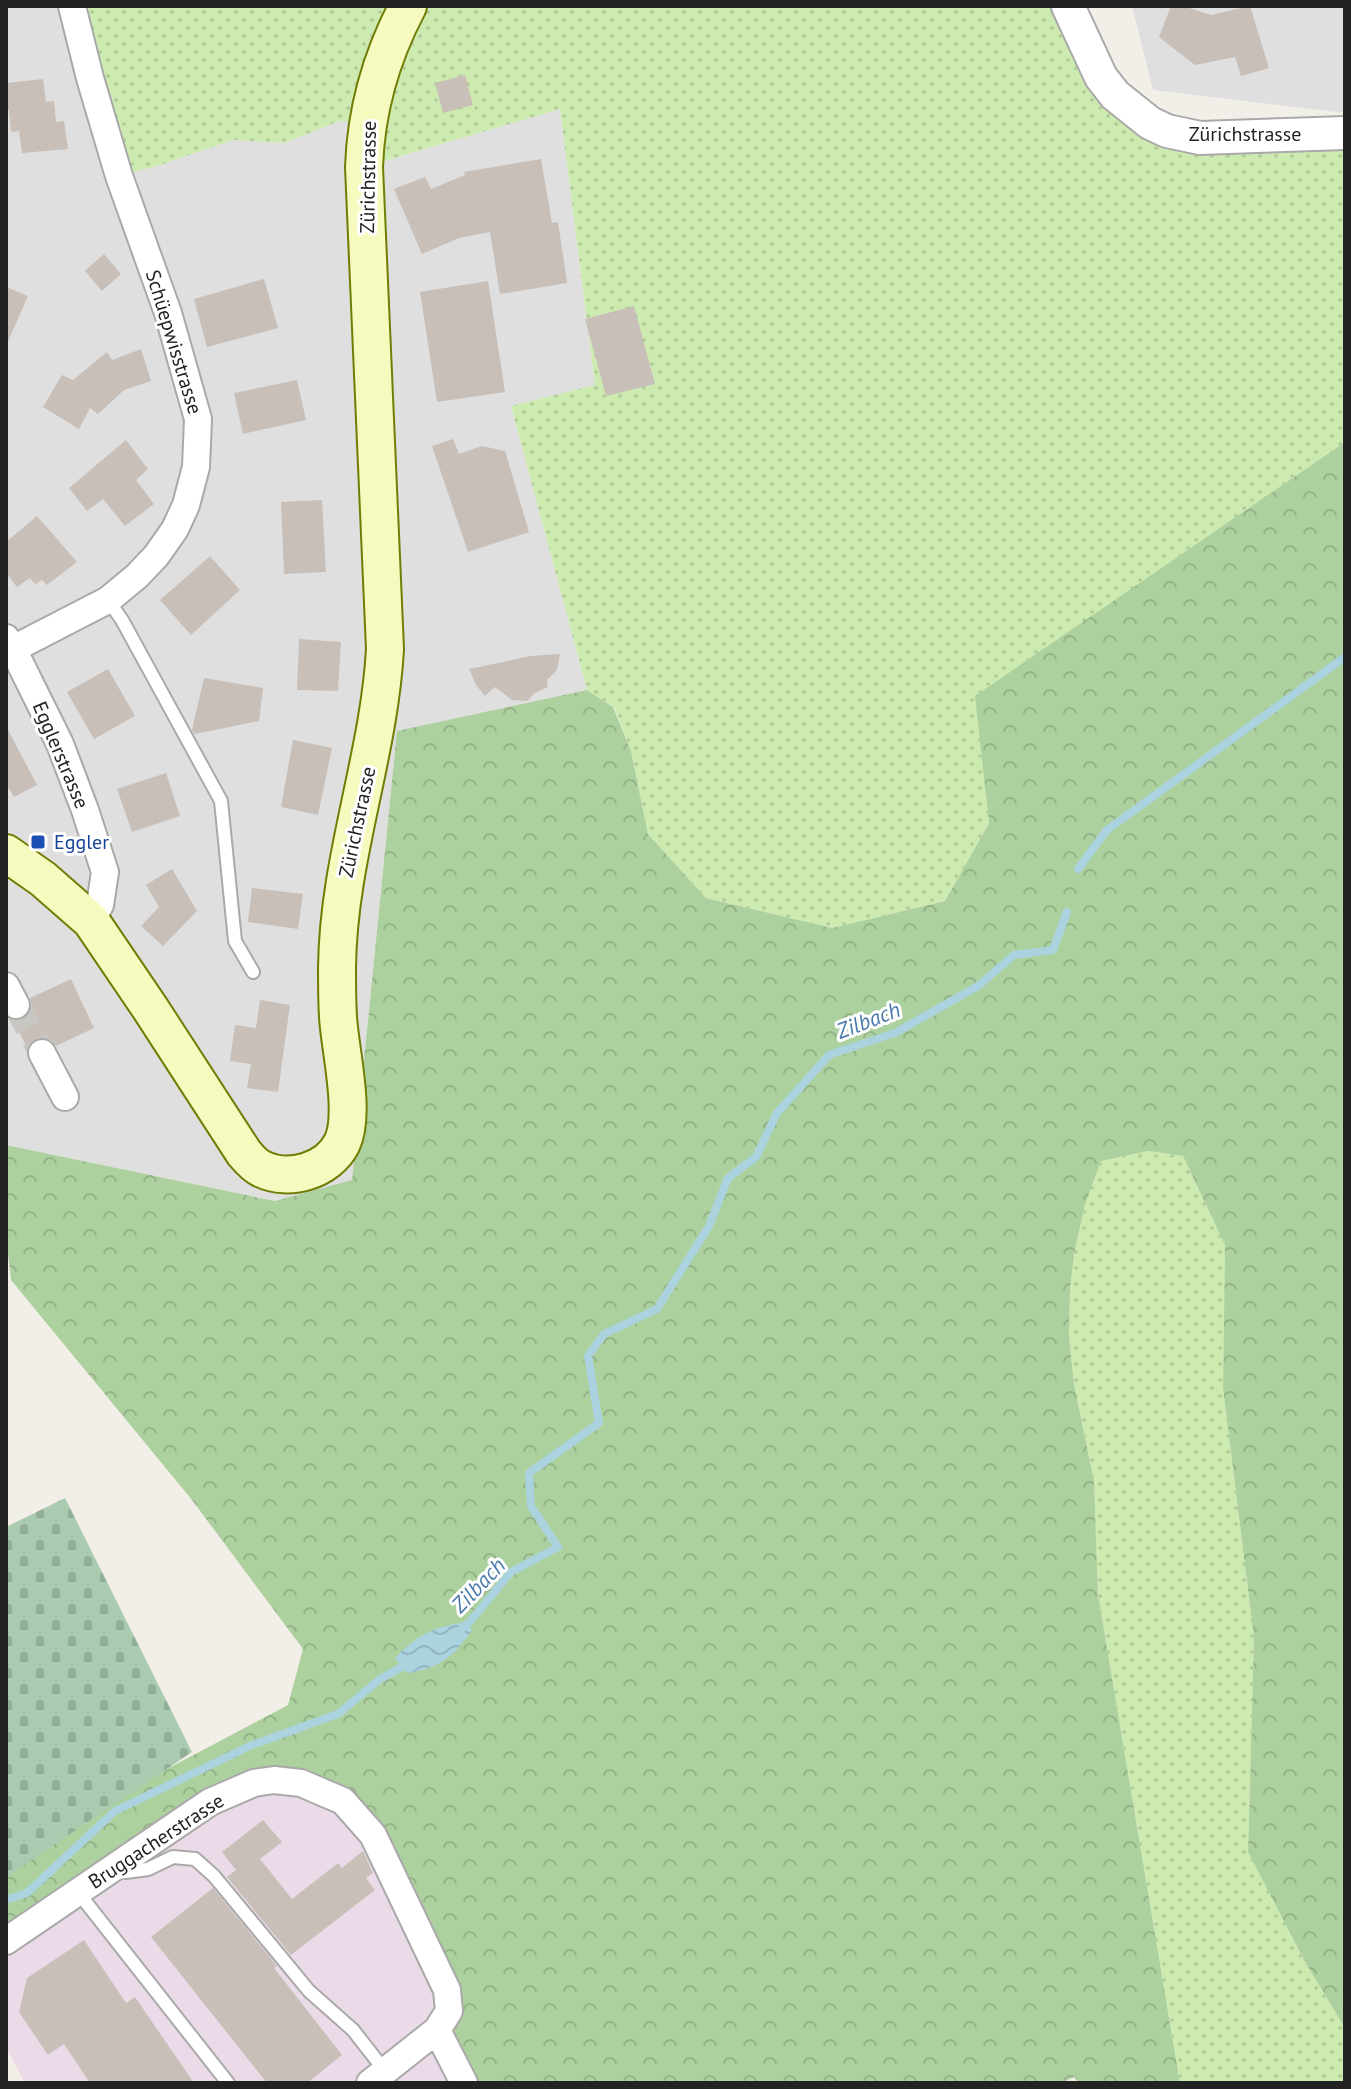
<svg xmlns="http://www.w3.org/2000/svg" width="1351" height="2089" font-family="'PT Sans',sans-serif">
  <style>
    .residential { fill: #e0dfdf }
    .industrial { fill: #ebdbe8 }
    .grass { fill: url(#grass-dots) }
    .forest { fill: url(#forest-crowns) }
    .cemetery { fill: url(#cemetery-stones) }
    .water { fill: url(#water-waves) }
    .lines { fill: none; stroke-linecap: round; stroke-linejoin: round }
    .stream { stroke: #aad3df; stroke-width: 8 }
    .building { fill: #c7bfb8 }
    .minor-tunnel { stroke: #c8c6c1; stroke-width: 26; stroke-dasharray: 26 13; stroke-linecap: butt }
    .service-casing { stroke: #a9a9a9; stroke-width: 16 }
    .minor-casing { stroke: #a9a9a9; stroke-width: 30 }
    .tertiary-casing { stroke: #a9a9a9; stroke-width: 36 }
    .secondary-casing { stroke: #707d05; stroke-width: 40 }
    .service { stroke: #fff; stroke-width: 12 }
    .minor { stroke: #fff; stroke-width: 26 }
    .tertiary { stroke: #fff; stroke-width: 32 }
    .secondary { stroke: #f7fabf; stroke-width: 36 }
    .transit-dot { fill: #1a4fb4; stroke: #fff; stroke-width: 3 }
    .labels { text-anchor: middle; stroke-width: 6; stroke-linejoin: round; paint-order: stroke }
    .street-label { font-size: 20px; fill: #222; stroke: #fff }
    .transit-label { font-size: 20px; fill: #164399; stroke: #fff; text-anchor: start }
    .water-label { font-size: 22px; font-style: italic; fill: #4a7aab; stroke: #fff }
  </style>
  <defs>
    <pattern id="grass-dots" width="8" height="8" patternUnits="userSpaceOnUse" patternTransform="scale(2)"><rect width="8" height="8" fill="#cdebb0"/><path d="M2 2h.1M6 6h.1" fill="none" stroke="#b0c997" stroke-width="1.8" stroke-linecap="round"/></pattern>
    <pattern id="forest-crowns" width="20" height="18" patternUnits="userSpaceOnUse" patternTransform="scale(2)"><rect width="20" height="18" fill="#add19e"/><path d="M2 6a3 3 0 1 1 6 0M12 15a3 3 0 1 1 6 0" fill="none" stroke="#95b388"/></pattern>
    <pattern id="cemetery-stones" width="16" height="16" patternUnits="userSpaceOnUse" patternTransform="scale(2)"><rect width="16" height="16" fill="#aacbaf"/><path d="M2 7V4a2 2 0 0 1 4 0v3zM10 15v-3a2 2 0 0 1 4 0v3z" fill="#92ae96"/></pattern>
    <pattern id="water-waves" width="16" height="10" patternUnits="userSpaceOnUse" patternTransform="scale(2)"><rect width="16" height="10" fill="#aad3df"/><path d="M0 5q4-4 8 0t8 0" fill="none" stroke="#92b5bf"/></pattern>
  </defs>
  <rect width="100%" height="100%" fill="#f2efe9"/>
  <!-- residential -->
  <path class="residential" d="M6,6H72L160,165L232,140L284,143L340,121L367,123L365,167L560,109L595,386L511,406L587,690L397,732L352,1181L275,1201L6,1145Z
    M1132,6H1345V113L1153,90Z"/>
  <!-- industrial -->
  <path class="industrial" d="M254,1783L343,1801L447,1990L464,2083H25L6,2047V1952Z"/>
  <!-- grass -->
  <path class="grass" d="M72,6H1068L1150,123L1345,133V442L976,696L989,823L945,901L832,928L706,898L648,834L631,751L614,707L587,690L511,406L595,385L560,109L364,167L367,123L340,121L284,143L232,140L160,165L119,176Z
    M1148,1151L1183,1156L1225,1245L1223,1388L1254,1638L1248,1852L1305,1962L1345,2028V2083H1180L1098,1594L1094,1481L1074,1384L1069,1336L1070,1289L1075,1249L1085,1205L1101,1161Z"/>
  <!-- forest -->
  <path class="forest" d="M1345,442V2028L1305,1962L1248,1852L1254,1638L1223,1388L1225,1245L1183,1156L1148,1151L1101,1161L1085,1205L1075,1249L1070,1289L1069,1336L1074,1384L1094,1481L1098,1594L1180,2083H1079L1074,2077L1061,2083H464L437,2030L449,2011L343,1801L254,1783L6,1941V1847L74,1818L288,1705L303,1649L192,1500L11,1280L6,1236V1145L275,1201L352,1180L397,731L587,690L613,707L631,751L648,834L706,898L832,928L945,901L989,823L975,696Z"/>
  <!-- cemetery -->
  <path class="cemetery" d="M65,1498L192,1752L6,1877V1527Z"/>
  <!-- water -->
  <path class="water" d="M465,1622L472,1630C454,1656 439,1669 407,1673L395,1658C417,1635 434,1627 465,1622Z"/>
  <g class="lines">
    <!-- stream -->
    <path class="stream" d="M1078,869L1107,830L1345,657
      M461,1629L468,1624L511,1572L558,1547L531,1506L529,1473L599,1423L588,1356L604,1334L657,1309L709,1226L728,1178L756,1157L777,1113L829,1055L895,1033L978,986L1014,955L1053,950L1067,912
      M6,1900L27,1893L115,1811L252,1745L338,1714L380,1679L409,1663"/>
  </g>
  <!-- building -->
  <path class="building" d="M1171,6H1183L1211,15L1250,6L1269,68L1241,76L1235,57L1195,65L1159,37Z
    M465,75L473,105L443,113L435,83Z
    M43,79L46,102L54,101L56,122L64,121L68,149L22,153L19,131L11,132L9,110H6V83Z
    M541,159L552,223L558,222L567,283L500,294L490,232L459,238L422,254L394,189L425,177L431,189L465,175L464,172Z
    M104,254L121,274L102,291L85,271Z
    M264,279L278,328L207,347L194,299Z
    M488,281L505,392L437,402L420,292Z
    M6,287L28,296L6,346Z
    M634,306L655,384L606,396L585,319Z
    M141,349L151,381L124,390L98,414L90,408L79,429L43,407L62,375L73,380L107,352L112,360Z
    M297,380L306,420L243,434L234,393Z
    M453,439L459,454L482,446L505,451L529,532L468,552L432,446Z
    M126,440L148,469L136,480L154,504L125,526L103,499L87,511L69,488Z
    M322,500L326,572L284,574L281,502Z
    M37,516L77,562L47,585L42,580L35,584L30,578L17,587L6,573V542Z
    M210,556L240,590L191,635L160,600Z
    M299,639L341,642L338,691L297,690Z
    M560,654L557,670L547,680L548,687L533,694L528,701L512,700L495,687L485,696L476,685L469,669L531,656Z
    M108,669L135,716L94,739L67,692Z
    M204,678L263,688L259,721L195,734L192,730Z
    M6,726L37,785L14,797L6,784Z
    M293,740L332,748L318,815L281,807Z
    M166,773L180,816L132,832L117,789Z
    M172,869L197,911L163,946L141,926L159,907L146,885Z
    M252,888L303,894L298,929L248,922Z
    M71,979L94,1028L56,1046L50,1039L43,1037L35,1039L27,1048L14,1021L23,1019L29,1014L32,1006L30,998Z
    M260,1000L290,1005L278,1092L247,1088L251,1064L230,1061L235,1025L256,1028Z
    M263,1820L282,1842L260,1859L292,1899L338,1863L342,1868L363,1851L373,1873L366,1878L375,1890L291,1955L227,1877L236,1870L222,1852Z
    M213,1888L277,1966L274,1968L342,2055L307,2083H267L151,1937Z
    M84,1940L126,2003L135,1997L194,2083H90L64,2044L48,2055L19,2012L27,1978Z"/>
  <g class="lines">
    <!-- minor-tunnel -->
    <path class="minor-tunnel" d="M16,1005L42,1053"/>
    <!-- service casing -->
    <g class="service-casing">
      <path id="service" d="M108,600L122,620L221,801L235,941L253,972
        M116,1867L126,1872L148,1869L173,1857L195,1859L214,1876L309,1991L353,2030L385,2071
        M77,1891L228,2083"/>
    </g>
    <!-- minor casing -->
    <g class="minor-casing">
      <path id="minor" d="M6,638L13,649L60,744L85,810L105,872L100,905L91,921
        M13,649L108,600L137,576L156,556L175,529L186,505L196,467L198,419L168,313L119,176L90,78L72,6
        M6,986L16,1005
        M42,1053L65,1097
        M6,1941L210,1802L254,1783L274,1780L301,1783L343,1801L373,1835L447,1990L449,2011L437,2030L464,2083
        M370,2083L437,2030"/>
    </g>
    <!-- tertiary casing -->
    <g class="tertiary-casing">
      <path id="tertiary" d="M1068,6L1101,77L1115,95L1150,123L1167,131L1200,138L1345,133"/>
    </g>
    <!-- secondary casing -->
    <g class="secondary-casing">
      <path id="secondary" d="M6,853L43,879L91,921L150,1008L244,1153C249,1159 255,1166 262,1169C289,1182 328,1171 342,1143C356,1114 340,1050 338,1017C337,1000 337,984 337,968C338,859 379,757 385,649L364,167C366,109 381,57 408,6"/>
    </g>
    <!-- service -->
    <use href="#service" class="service"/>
    <!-- minor -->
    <use href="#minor" class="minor"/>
    <!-- tertiary -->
    <use href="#tertiary" class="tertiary"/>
    <!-- secondary -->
    <use href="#secondary" class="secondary"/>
  </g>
  <!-- markers -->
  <rect class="transit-dot" x="30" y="834" width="16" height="16" rx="4"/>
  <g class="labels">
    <!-- street labels -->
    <g class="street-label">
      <text x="1245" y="141">Zürichstrasse</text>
      <text transform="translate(368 177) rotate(-89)" y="7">Zürichstrasse</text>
      <text transform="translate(174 342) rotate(73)" y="7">Schüepwisstrasse</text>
      <text transform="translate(61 755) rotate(67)" y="7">Egglerstrasse</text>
      <text transform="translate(357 822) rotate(-78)" y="7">Zürichstrasse</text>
      <text transform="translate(156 1841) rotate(-33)" y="7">Bruggacherstrasse</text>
    </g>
    <!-- transit labels -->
    <g class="transit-label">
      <text x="54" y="849">Eggler</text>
    </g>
    <!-- water labels -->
    <g class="water-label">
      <text transform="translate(868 1020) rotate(-21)" y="8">Zilbach</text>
      <text transform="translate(478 1585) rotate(-46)" y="8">Zilbach</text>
    </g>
  </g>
  <!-- border -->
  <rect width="1351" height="2089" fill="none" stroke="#222222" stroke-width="16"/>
</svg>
